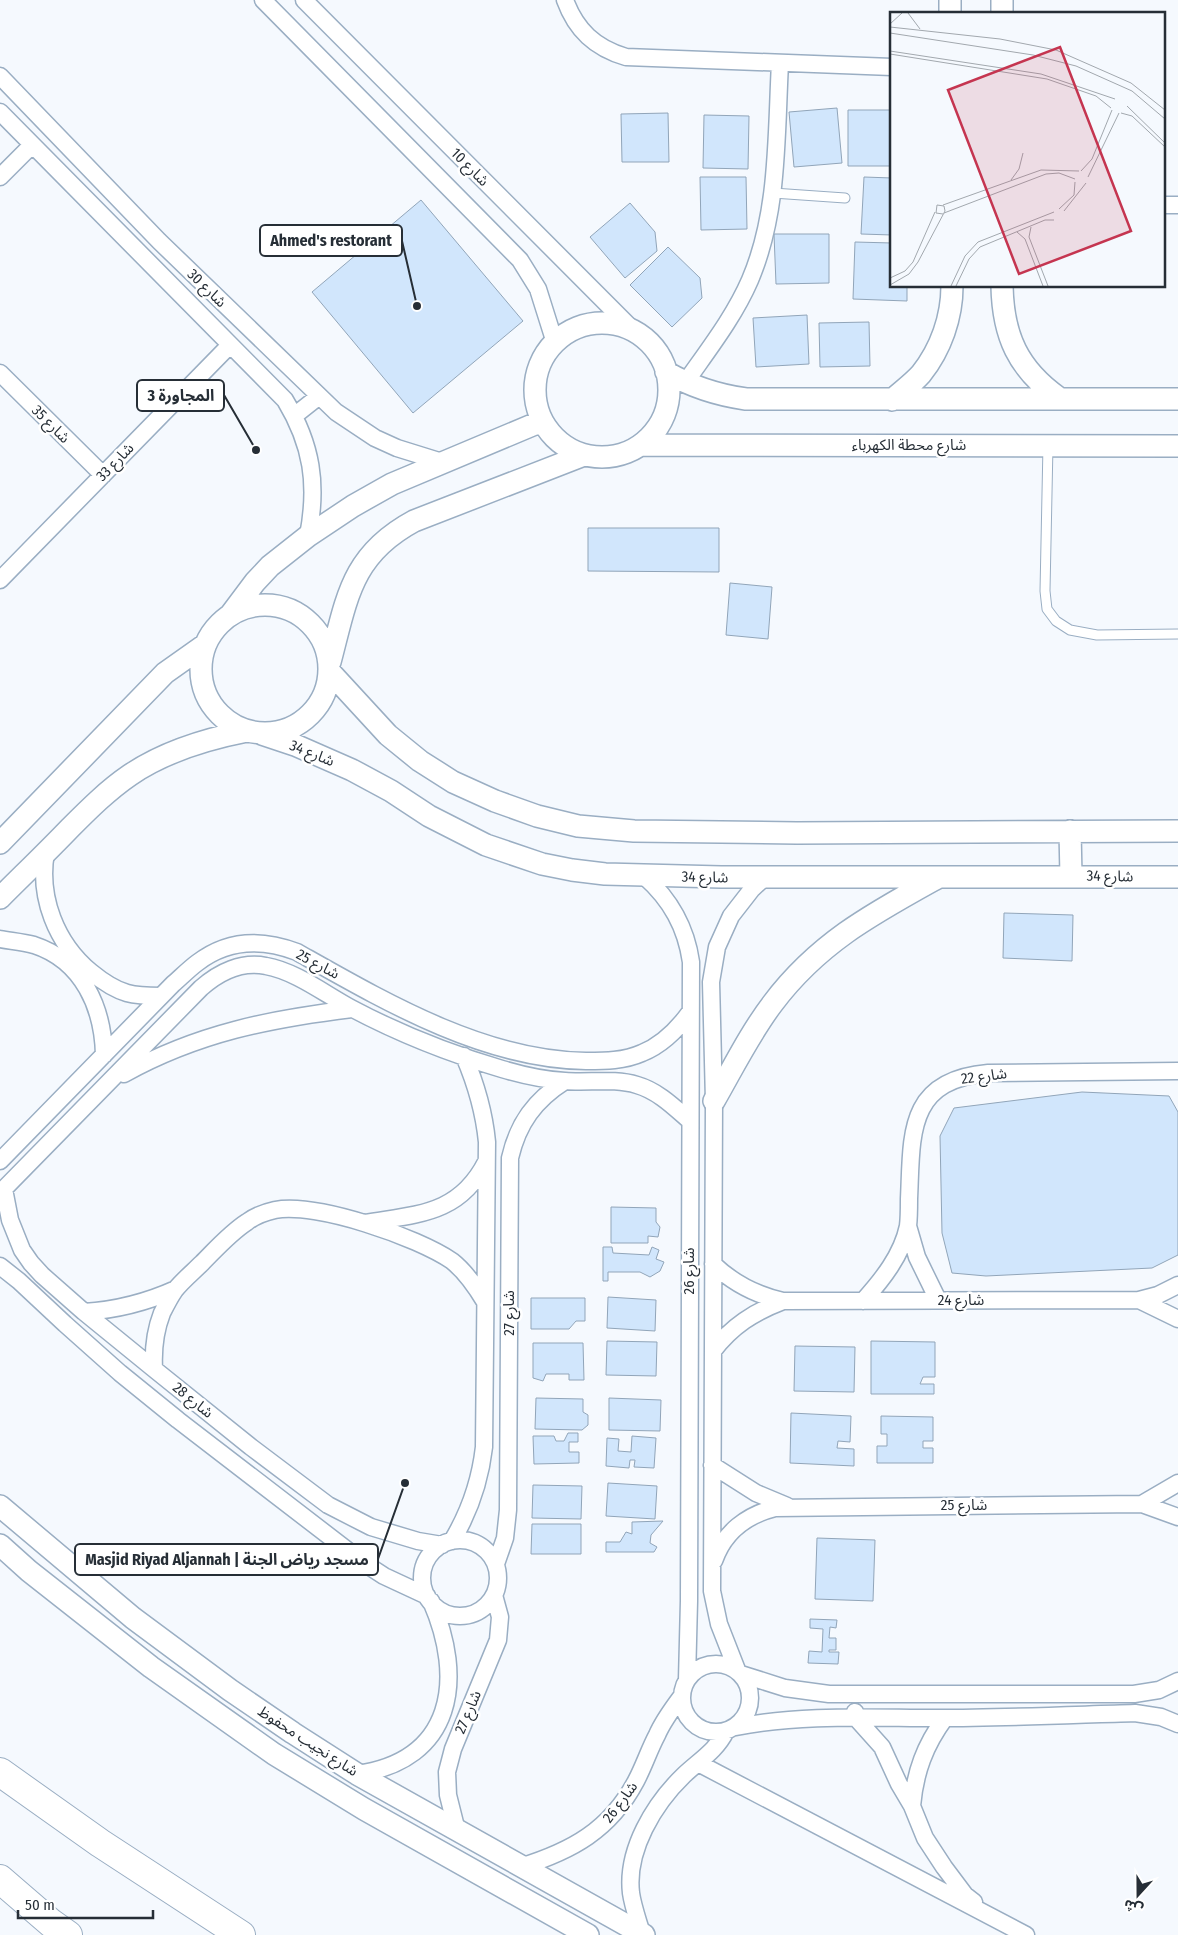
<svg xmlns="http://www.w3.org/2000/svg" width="1178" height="1935" font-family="'Fira Sans Condensed','Noto Sans Arabic',sans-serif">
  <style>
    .building { fill: #d1e6fc; stroke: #91a5b9 }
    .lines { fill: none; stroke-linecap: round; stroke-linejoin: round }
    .service-casing { stroke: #9aaec3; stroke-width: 11 }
    .minor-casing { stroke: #9aaec3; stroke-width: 19 }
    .tertiary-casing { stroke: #9aaec3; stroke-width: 24 }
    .trunk-casing { stroke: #9aaec3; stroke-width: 30 }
    .service { stroke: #fff; stroke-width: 9 }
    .minor { stroke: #fff; stroke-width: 16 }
    .tertiary { stroke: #fff; stroke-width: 21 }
    .trunk { stroke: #fff; stroke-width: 28 }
    .labels { text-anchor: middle; stroke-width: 5; stroke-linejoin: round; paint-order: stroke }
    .street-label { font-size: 15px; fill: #262e36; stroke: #fff }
    .inset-road { fill: none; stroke: #a2a8ae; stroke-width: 1 }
    .view { fill: #c53550; fill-opacity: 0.15; stroke: #c53550; stroke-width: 2.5 }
    .inset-edge { fill: none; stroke: #262e36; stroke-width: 2.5 }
    .leader { fill: none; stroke: #262e36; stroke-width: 2 }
    .callout-dot { fill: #262e36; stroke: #fff; stroke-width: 2 }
    .callout { fill: #fff; stroke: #262e36; stroke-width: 2 }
    .callout-label { font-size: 16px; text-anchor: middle; font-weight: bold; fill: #262e36 }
  </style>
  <rect width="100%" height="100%" fill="#f5f9fe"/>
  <!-- building -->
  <path class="building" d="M837,108L842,163L794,167L789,112Z
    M848,110H892V166H848Z
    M668,113L669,162H622L621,114Z
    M704,115L749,116L748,169L703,168Z
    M700,177H746L747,229L701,230Z
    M864,177L892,178V235L861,234Z
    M421,200L523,321L413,413L312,292Z
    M630,203L655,232L657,251L625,278L590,237Z
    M774,234H829V283L776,284Z
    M855,242L892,243V286H907V301L853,299Z
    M668,247L700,278L702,298L672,327L630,285Z
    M807,315L809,364L756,367L753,318Z
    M869,322L870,366L820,367L819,323Z
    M588,528H719V572L588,571Z
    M730,583L772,587L768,639L726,635Z
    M1004,913L1073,915L1072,961L1003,958Z
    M1082,1092L1169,1096L1178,1112V1255L1152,1268L986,1276L952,1273L942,1233L940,1136L954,1108Z
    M611,1207L656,1208V1222L660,1227L658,1237L648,1236V1243H611Z
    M603,1247H612L613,1253L649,1255L652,1247L659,1250L656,1259L664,1262L660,1271L650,1277L640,1272H608V1281H603Z
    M608,1297L656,1300L655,1331L607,1328Z
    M531,1298H585V1321H576L569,1329H531Z
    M607,1341L657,1342L656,1376L606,1375Z
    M871,1341L935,1342V1377H923L920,1384H934V1394H871Z
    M533,1343H583L584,1380H569V1374H546L543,1381L533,1378Z
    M795,1346L855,1347L854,1392L794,1391Z
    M536,1398L583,1399V1412L588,1415V1425L582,1430L535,1429Z
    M609,1398L661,1400L660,1431L609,1430Z
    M791,1413L851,1416L850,1442L838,1441L837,1448L854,1449V1466L790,1463Z
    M881,1416L933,1417V1441H923V1448H933V1463H877V1446H887V1434H881Z
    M568,1433H578V1442H569V1452H579V1463L534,1464L533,1436H554L556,1441H564Z
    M632,1436L656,1438L654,1468L634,1467L635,1460H630L629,1468L606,1466L607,1438L619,1439L618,1451L631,1452Z
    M608,1483L657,1486L655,1519L606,1516Z
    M533,1485L582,1486L581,1519L532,1518Z
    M663,1521L651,1535L650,1543L657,1547L654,1552H606V1542H620L626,1532L632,1534V1522Z
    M532,1524H581V1554H531Z
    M817,1538L875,1540L873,1601L815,1599Z
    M810,1619L837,1620L836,1628L830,1627L829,1638H836V1650H829V1652H839L838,1664L808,1663L809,1651L822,1652L823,1629L810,1628Z"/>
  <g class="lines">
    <!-- service casing -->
    <g class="service-casing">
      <path id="service" d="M773,193L845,198
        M1048,445L1045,591L1047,609L1056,621L1070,630L1097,635L1178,634"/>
    </g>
    <!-- minor casing -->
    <g class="minor-casing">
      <path id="minor" d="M263,0L520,260L538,289L555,343
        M304,0L636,333
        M565,0C576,30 595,48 626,57L892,67
        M0,76L159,241L336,412L375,438L397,448L442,462
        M0,112L285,400C312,445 318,484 308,536
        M0,177L32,145
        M1164,205H1178
        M0,373L103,475
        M685,383C708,350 734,317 750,280C779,212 776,136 780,63
        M294,416L318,397
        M0,580L230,345
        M46,852C38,897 56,943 91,972C102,981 113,989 127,993C138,996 150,996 161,996
        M644,876C671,900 686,927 691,962L689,1601L687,1680
        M0,939C11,941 23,942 34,945C83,961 103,1008 104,1055
        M124,1074C198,1033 270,1019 352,1009
        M0,1161L173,984C181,977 189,969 197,963C228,939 263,939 297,952C384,1001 484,1060 586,1061C605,1061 624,1061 642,1053C662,1045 677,1030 690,1012
        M4,1189L10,1220L22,1250L31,1263L42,1275L84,1312L154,1369L251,1447L328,1505L371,1527L418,1541L442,1545
        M0,1193L201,988C219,972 242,961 266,966C295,971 325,994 351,1008C398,1033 451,1054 502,1069C522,1075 544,1080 565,1081C589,1083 614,1078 637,1085C658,1091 674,1107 690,1121
        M365,1223C417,1214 459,1215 486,1162
        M908,1226L917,1257L938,1300
        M713,1264C733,1283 756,1295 783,1301L1139,1300L1158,1295L1178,1285
        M0,1266L19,1281L65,1324L120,1373L178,1420L364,1563L384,1576L427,1596
        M1139,1300L1178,1319
        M863,1301C882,1280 902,1255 908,1226C909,1218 909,1208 909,1199C912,1135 906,1080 988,1073L1178,1071
        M84,1312C117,1310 145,1303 176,1289
        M713,1351C732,1326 754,1312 783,1301
        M154,1369C153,1350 155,1331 162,1313C166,1305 170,1297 175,1290C183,1280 193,1272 202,1263C216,1249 230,1233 247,1222C255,1216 266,1212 275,1210C316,1202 417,1237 452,1261C466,1272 476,1287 485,1302
        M712,1465L756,1493L787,1506
        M1142,1504L1178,1483
        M422 1578a38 38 0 1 1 76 0a38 38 0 1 1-76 0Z
        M452,1541C470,1511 480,1482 484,1447L487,1142C484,1111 476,1084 464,1056
        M714,1561C724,1532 747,1515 775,1508L1142,1504L1178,1517
        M496,1564L505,1538L508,1510L510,1158C518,1123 535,1100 565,1081
        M682 1698a34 34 0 1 1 68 0a34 34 0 1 1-68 0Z
        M737,1670L719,1624L712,1591L714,1101L711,982L717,947L731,916L752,889L765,877
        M741,1674L785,1688L829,1694H1134L1159,1690L1178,1681
        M855,1712L856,1718L882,1747L899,1784L912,1806L925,1838L944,1867L965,1895L974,1902
        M736,1727C802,1714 870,1718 937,1718C1003,1718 1069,1715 1135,1713L1161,1717L1178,1724
        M698,1763L1026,1935
        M357,1774C454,1760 465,1679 431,1601
        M912,1806C915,1772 925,1745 945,1718
        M457,1831L448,1795L447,1772L453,1749L498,1640L500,1617L494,1595
        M520,1867C572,1851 610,1830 636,1781C644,1766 649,1750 657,1735C663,1721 672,1709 681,1697
        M642,1934C638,1920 633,1907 631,1893C626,1850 654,1804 684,1775C700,1760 716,1751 726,1731"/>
    </g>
    <!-- tertiary casing -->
    <g class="tertiary-casing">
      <path id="tertiary" d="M1002,0V14
        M950,14V0
        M1002,286C1003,336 1018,369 1059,398
        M535 390a67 67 0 1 1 134 0a67 67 0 1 1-134 0Z
        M666,372C692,387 717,395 746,399H1178
        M892,400C902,391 913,383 921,374C941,349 952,317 952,286
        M641,445L1178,446
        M201 669a64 64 0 1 1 128 0a64 64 0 1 1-128 0Z
        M231,614L255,582L270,566L308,536L353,506L392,484L542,421
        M330,662C347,598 351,555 414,521L584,455
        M330,672L388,735L420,761L453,782L495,801L537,816L578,826L634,831L797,833L1178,831
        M262,734L295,745L352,770L391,791L429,816L486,845L542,864L572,870L605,874L721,877H1178
        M1070,831L1071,876
        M0,843L165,673L206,644
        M0,898C23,875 47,852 70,828C89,809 108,790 130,775C165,751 206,739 247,731
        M714,1101C733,1068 750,1033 773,1003C819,942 874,913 939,877
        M0,1506L133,1618L230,1690L293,1733L357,1774L644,1935
        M0,1545L29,1571L151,1667L274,1754L364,1809L588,1935"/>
    </g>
    <!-- trunk casing -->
    <g class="trunk-casing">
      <path id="trunk" d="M0,1772L100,1843L241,1935
        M0,1879L51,1923L68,1935"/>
    </g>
    <!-- service -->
    <use href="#service" class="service"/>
    <!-- minor -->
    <use href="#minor" class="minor"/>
    <!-- tertiary -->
    <use href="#tertiary" class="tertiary"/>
    <!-- trunk -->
    <use href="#trunk" class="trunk"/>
  </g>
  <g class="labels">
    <!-- street labels -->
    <g class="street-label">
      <text transform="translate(470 167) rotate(45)" y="5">شارع 10</text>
      <text transform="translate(207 288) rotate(44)" y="5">شارع 30</text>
      <text transform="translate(51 424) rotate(45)" y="5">شارع 35</text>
      <text x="909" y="450">شارع محطة الكهرباء</text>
      <text transform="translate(115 462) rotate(-46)" y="5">شارع 33</text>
      <text transform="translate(312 753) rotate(22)" y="5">شارع 34</text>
      <text transform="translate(1110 876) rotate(1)" y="5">شارع 34</text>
      <text transform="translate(705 877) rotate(1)" y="5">شارع 34</text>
      <text transform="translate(318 964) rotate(28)" y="5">شارع 25</text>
      <text transform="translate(984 1076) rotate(-7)" y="5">شارع 22</text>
      <text transform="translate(689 1271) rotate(-90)" y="5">شارع 26</text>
      <text x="961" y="1305">شارع 24</text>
      <text transform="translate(509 1313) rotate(-90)" y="5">شارع 27</text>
      <text transform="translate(193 1400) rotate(39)" y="5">شارع 28</text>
      <text x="964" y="1510">شارع 25</text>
      <text transform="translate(468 1712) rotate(-67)" y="5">شارع 27</text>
      <text transform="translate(308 1741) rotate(33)" y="5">شارع نجيب محفوظ</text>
      <text transform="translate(620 1802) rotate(-53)" y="5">شارع 26</text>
    </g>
  </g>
  <!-- overview -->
  <g transform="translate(890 12)">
    <rect width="275" height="275" fill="#f5f9fe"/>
    <path class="inset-road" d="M18,1L30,17M0,12L12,1M0,15L110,27L166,38L241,71L275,98M0,21L143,43L186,54L242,79L275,107M0,39L151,62L225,87M0,42L157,67L206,84L221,96M237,94L275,131M231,101L242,104L275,135M191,159L202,147L222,98M198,165L229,101M121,168L129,157L133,141M53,193L151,158L189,159M169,197L184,183L185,170M174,199L196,171M54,201L156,162L169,161L185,167M141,215L139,225L158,274M127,220L135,227L153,274M0,266L15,259L23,250L45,200M0,273L19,262L28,250L55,199L54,194L47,193L46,201L53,202M61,274L75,244L88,230L164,200M66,274L79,247L90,235L155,208H164"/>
    <path class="view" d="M170,35L241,219L129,262L58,78Z"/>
    <rect width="275" height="275" class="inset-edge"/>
  </g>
  <!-- callouts -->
  <path class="leader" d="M417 306L402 241M256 450L224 395M405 1483L378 1559"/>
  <g class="callout-dot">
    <circle cx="417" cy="306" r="5"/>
    <circle cx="256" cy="450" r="5"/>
    <circle cx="405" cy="1483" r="5"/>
  </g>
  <g class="callout">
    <rect x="260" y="225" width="142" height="31" rx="5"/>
    <rect x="137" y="380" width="87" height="31" rx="5"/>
    <rect x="75" y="1544" width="303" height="31" rx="5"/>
  </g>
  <g class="callout-label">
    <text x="331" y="246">Ahmed's restorant</text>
    <text x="181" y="401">المجاورة 3</text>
    <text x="227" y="1565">Masjid Riyad Aljannah | مسجد رياض الجنة</text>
  </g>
  <!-- north arrow -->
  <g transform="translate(1138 1895) rotate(201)" stroke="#ffffff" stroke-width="4" paint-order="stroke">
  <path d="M0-4L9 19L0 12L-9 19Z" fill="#262e36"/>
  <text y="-8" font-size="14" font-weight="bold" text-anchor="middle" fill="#262e36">ش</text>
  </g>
  <!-- scale -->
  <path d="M18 1910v8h135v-8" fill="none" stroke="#262e36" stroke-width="2.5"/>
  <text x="25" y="1910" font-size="15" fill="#262e36" stroke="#ffffff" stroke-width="4" paint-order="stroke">50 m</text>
</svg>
